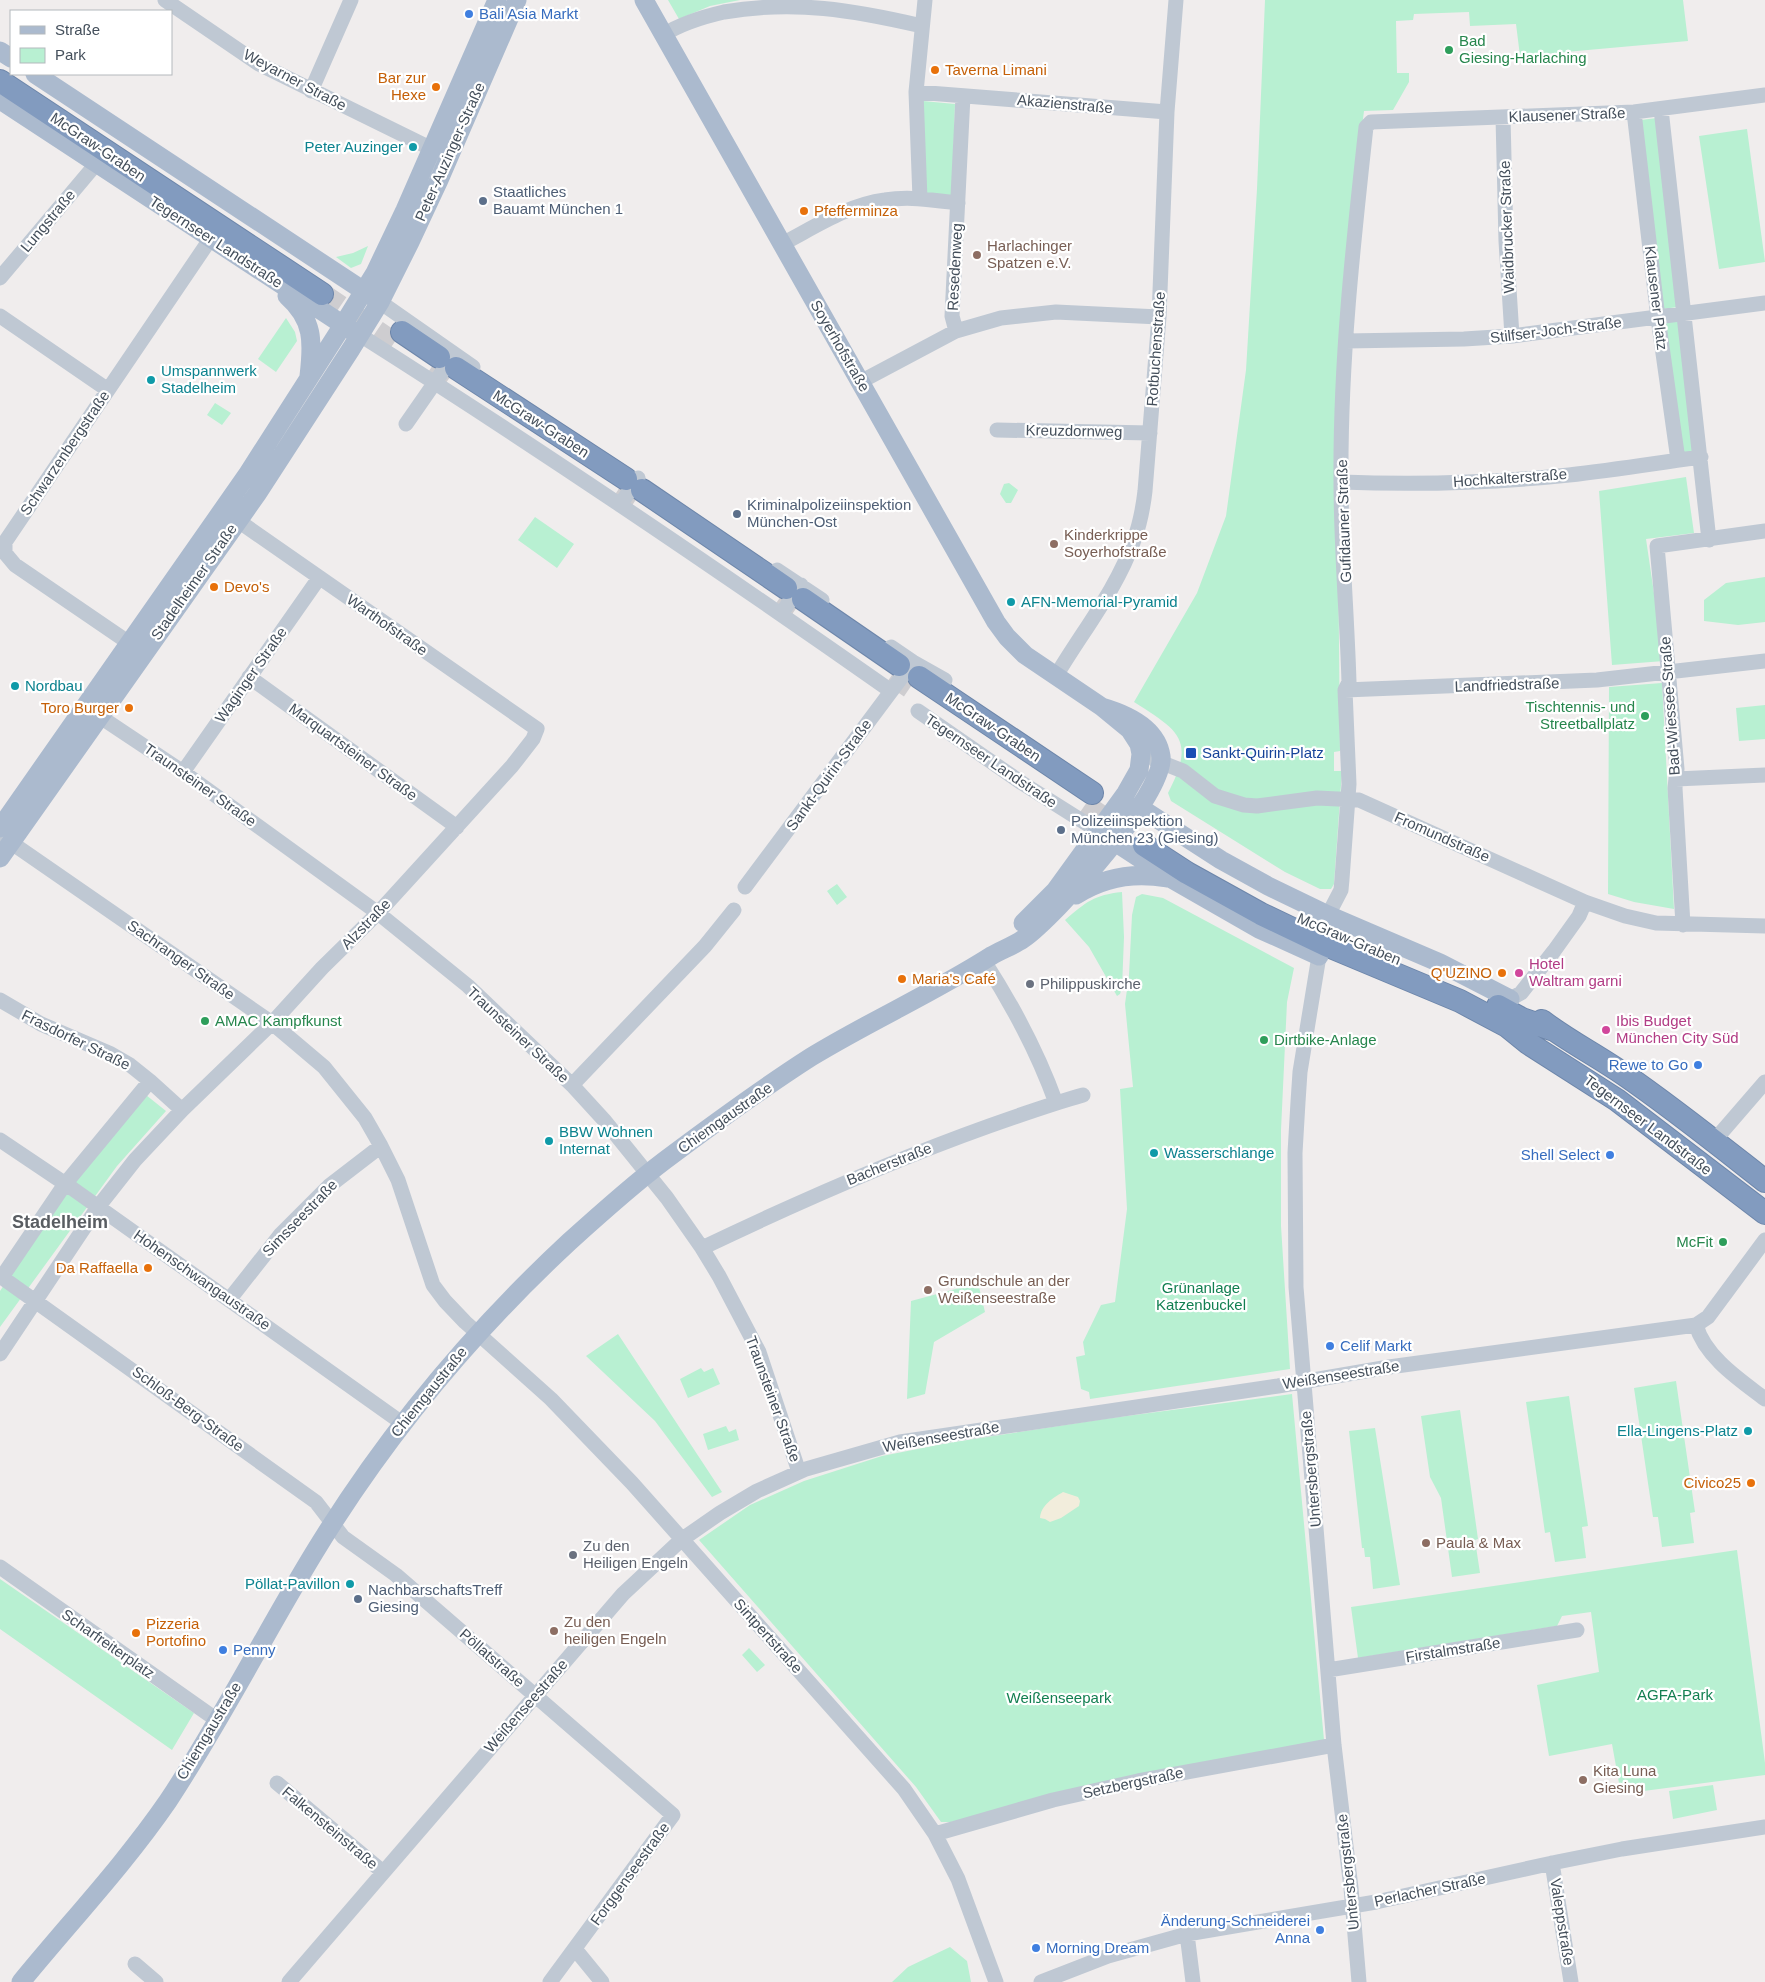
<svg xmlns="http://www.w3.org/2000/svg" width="1765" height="1982" font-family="Arial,sans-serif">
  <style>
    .green { fill: #b8f0d2 }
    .sand { fill: #f2eddc }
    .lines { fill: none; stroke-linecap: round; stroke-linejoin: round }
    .highway-tunnel { stroke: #cecdd0; stroke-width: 22; stroke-dasharray: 22 11; stroke-linecap: butt }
    .highway-casing { stroke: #6d86aa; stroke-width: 24 }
    .minor { stroke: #bfc8d3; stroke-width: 15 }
    .major { stroke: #abbace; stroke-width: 19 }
    .highway { stroke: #829bbf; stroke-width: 22 }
    .shop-dot { fill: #3f7fe0; stroke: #fff; stroke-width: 2 }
    .leisure-dot { fill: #2e9e5b; stroke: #fff; stroke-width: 2 }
    .food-dot { fill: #e8710a; stroke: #fff; stroke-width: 2 }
    .culture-dot { fill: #0f9aa8; stroke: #fff; stroke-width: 2 }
    .service-dot { fill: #5c6f8a; stroke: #fff; stroke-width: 2 }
    .education-dot { fill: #8d6e63; stroke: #fff; stroke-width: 2 }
    .transit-dot { fill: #1a4fb4; stroke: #fff; stroke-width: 2 }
    .hotel-dot { fill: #d1479c; stroke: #fff; stroke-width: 2 }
    .worship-dot { fill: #6b7280; stroke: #fff; stroke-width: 2 }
    .labels { text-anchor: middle; stroke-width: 4.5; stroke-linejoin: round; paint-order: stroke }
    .shop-label { font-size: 15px; fill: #366cbe; stroke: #fff; text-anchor: start }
    .leisure-label { font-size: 15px; fill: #27864d; stroke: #fff; text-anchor: start }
    .food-label { font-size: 15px; fill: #c56008; stroke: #fff; text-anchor: start }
    .street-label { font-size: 15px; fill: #444f5b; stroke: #fff }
    .culture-label { font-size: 15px; fill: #0d838f; stroke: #fff; text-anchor: start }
    .service-label { font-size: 15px; fill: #4e5e75; stroke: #fff; text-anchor: start }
    .education-label { font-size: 15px; fill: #785e54; stroke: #fff; text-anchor: start }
    .transit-label { font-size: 15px; fill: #164399; stroke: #fff; text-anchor: start }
    .hotel-label { font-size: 15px; fill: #b23c85; stroke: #fff; text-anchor: start }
    .worship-label { font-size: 15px; fill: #5b616d; stroke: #fff; text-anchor: start }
    .park-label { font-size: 15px; fill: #127f51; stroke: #fff }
    .quarter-label { font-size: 18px; font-weight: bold; fill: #595d62; stroke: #fff }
  </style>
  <rect width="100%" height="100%" fill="#f0eded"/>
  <!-- green -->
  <path class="green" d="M668,0H740L710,6L679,19Z
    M1265,0H1683L1688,41L1520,56L1516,24L1470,26L1469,12L1414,14L1413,20L1396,21L1397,73H1409V82L1393,110L1364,111L1346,254L1337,428L1340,751L1334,752V771H1342L1334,884L1331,889H1320L1285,872L1171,801L1168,793C1196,739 1179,731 1134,702L1197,593L1226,516L1246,370L1257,189Z
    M923,101L955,104L952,197L925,194Z
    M1657,118L1678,307L1663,309L1641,120Z
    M1747,129L1765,262L1719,269L1699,136Z
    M368,246L361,264L351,268L336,257L353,253Z
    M286,318L295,332L297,341L276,372L258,359Z
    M1679,320L1695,454L1678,456L1662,322Z
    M215,403L231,413L222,425L207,415Z
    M1686,477L1694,533L1646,539L1664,661L1612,665L1599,491Z
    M1009,483L1018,490L1011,503H1006L1000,494L1004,484Z
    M535,517L574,544L557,568L518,540Z
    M1765,577V622L1738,625L1704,621V600L1726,583Z
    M1662,683L1674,909L1634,902L1608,894L1609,687Z
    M1765,705V739L1739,741L1736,708Z
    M837,884L847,897L837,905L827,891Z
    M1122,892L1124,937L1122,988L1120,994L1117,996L1089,947L1065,920C1086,902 1094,895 1122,892Z
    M1142,894L1163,898L1294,968L1287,1002L1281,1130V1226L1290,1369L1090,1399L1089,1392L1081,1389L1076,1357L1085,1355L1083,1342L1101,1305L1115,1302L1127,1209L1120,1089L1133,1087L1125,1004L1129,975L1132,915L1136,897Z
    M146,1095L166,1111L117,1166L0,1327V1291L65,1194Z
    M978,1283L985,1312L934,1342L925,1394L907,1399L911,1301Z
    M618,1334L722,1492L712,1497L655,1421L586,1356Z
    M701,1368L704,1372L713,1368L720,1384L688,1398L680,1379Z
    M1676,1381L1695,1512L1690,1513L1694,1543L1662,1547L1658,1517H1653L1634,1388Z
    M1292,1394L1324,1740L951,1822H941L916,1787L699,1540L750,1505L804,1481L882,1456L948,1443L1104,1419Z
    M1569,1396L1588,1526L1582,1527L1586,1558L1555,1562L1550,1532L1545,1533L1526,1402Z
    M1460,1410L1478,1539L1475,1540L1480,1573L1452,1577L1441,1498L1430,1477L1421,1416Z
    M726,1426L729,1432L736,1429L739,1440L708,1450L703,1434Z
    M1375,1428L1400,1585L1373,1589L1370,1557H1365L1364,1548H1362L1349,1431Z
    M1737,1550L1765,1763V1775L1621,1794L1612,1744L1549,1756L1537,1685L1599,1672L1591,1612L1562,1616L1557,1626L1358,1658L1351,1607Z
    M0,1579L194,1713L172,1750L0,1629Z
    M749,1648L765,1665L757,1672L742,1655Z
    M1713,1785L1717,1810L1673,1819L1669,1791Z
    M950,1947L967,1961L971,1982H892L908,1967Z"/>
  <!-- sand -->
  <path class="sand" d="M1063,1492L1078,1497L1080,1501L1079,1506L1061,1518L1050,1522L1045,1519L1040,1518C1041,1505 1053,1498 1063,1492Z"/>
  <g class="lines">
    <!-- highway-tunnel -->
    <path class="highway-tunnel" d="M322,294L394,343
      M431,368L448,380
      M618,490L635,501
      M779,599L795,610
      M892,675L911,688
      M1085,805L1144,845"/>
    <!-- highway casing -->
    <g class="highway-casing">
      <path id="highway" d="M0,81L322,294
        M402,332L439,357
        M456,368L626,479
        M642,490L786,588
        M803,599L899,665
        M919,677L1092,793
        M1144,845L1187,873L1261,914L1326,945L1460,1001L1507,1026L1528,1043L1617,1100L1765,1213
        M1498,1006L1522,1019L1554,1030
        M1542,1021C1568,1041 1598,1056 1625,1075C1673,1108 1719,1145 1765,1181"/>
    </g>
    <!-- minor -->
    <path class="minor" d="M165,0L259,64L432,149
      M663,35C682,23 702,17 724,12C795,0 853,10 922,26
      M311,91L351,0
      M916,92L1167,112
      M1661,109L1709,540
      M1634,112L1658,318L1678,460
      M1503,117L1506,241L1512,336
      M920,199L916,92L925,0
      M782,244C815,227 847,205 885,200C909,196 934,200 958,203
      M0,278L96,164
      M380,302L473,367
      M0,316L108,390
      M956,331L952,316L963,96
      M360,335C540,449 717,569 891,691
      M1346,341L1464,339L1512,336L1765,303
      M860,382L956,331L1001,318L1056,312L1159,317
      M406,424L454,355
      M997,430L1150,433
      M1341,482C1417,485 1493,483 1569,475C1613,470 1657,463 1701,457
      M620,505L638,478
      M777,570L822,600
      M781,614L801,585
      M891,647L913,662L945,680
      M138,649L15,565L5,553V542L211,238
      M1056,676C1082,632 1117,589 1134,540C1140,524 1143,508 1145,491L1159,317L1167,112L1176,0
      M249,677L457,827
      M1345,690L1597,680L1765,661
      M918,711L1022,783L1106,836
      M99,716L183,772L378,913L468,986L572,1085L604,1120L667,1198L702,1248L719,1276L759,1352L799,1472
      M1152,755L1155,760L1183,771L1215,796L1244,805L1257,806L1317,798L1359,800L1585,902L1625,916L1656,923L1765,926
      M183,772L319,578
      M1676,779L1765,775
      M3,837L272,1023L324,1067L365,1118L381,1146L398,1180L433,1285L445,1301L465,1322L551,1399L632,1483L904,1789L935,1834L958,1879L996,1982
      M745,887L913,662
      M1328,915L1341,890L1342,879L1349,784L1345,690L1349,682C1347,615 1341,548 1341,482C1340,363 1353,245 1366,127L1371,122L1634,112L1765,95
      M1683,925L1675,788L1677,769L1657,546L1765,531
      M1319,956L1300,1072L1298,1102L1295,1153L1296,1287L1334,1745L1351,1888L1359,1982
      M984,961C1013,1006 1038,1053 1056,1103
      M1510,999L1521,993L1554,951L1579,916L1585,902
      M0,1000L41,1024L111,1054L130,1065L150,1081
      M572,1085L705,946L734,910
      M0,1140L73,1189L402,1423
      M1714,1141L1765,1082
      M702,1248C796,1203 891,1161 989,1126C1020,1115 1051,1104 1083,1095
      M0,1276L316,1502L343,1537L396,1575L673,1815L550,1982
      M2,1277L65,1184L150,1081L182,1110
      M229,1300L281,1234L329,1186L381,1146
      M1696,1325C1705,1357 1740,1380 1765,1399
      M0,1354L98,1207L135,1160L182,1110L272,1023L322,968L378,913L512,766L533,739L537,729L237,520
      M0,1567L217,1720
      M1328,1670L1577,1630
      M277,1783L383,1872
      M935,1834L1053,1800L1138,1781L1334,1745
      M1552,1863L1571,1982
      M1187,1934L1193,1982
      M575,1949L602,1982
      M135,1964L156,1982
      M289,1982L623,1594L681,1540L720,1513L757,1491L806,1469L900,1442L1278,1386L1389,1367L1696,1325L1708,1317L1765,1240
      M1041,1982L1108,1956L1187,1934L1376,1902L1557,1862L1622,1849L1765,1827"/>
    <!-- major -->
    <path class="major" d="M644,0L996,622L1007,637L1025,655L1102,707L1130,730L1139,744L1141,754L1139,770L1126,793L1055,891L1023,923
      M0,51L11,58
      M35,74L373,297
      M0,100L354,332
      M287,296C314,320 313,342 309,376
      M1126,808L1139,807L1221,860L1268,886L1328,915L1440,963L1510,999
      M0,828L247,475L343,325L375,273L405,210L497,0
      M1111,830L1115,842L1170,878L1259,929L1319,956
      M0,858L257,494L351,349L380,302L410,242L439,180L517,0
      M1076,895C1104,877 1134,872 1167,878
      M21,1982C70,1922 124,1865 168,1801C221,1721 264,1635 314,1553C384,1438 470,1334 569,1242C600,1214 631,1186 664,1161C712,1125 761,1089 811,1057C870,1021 933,993 991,956C1001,950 1013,946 1023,939C1055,917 1166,793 1161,756C1157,728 1126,714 1102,707"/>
    <!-- highway -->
    <use href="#highway" class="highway"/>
  </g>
  <!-- markers -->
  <g class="shop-dot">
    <circle cx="469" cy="14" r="5"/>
    <circle cx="1698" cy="1065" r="5"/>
    <circle cx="1610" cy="1155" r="5"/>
    <circle cx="1330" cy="1346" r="5"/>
    <circle cx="223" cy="1650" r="5"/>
    <circle cx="1320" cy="1930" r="5"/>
    <circle cx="1036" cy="1948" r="5"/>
  </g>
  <g class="leisure-dot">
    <circle cx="1449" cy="50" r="5"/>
    <circle cx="1645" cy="716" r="5"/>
    <circle cx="205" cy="1021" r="5"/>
    <circle cx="1264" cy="1040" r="5"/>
    <circle cx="1723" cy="1242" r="5"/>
  </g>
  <g class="food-dot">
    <circle cx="935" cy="70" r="5"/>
    <circle cx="436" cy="87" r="5"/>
    <circle cx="804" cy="211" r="5"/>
    <circle cx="214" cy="587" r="5"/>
    <circle cx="129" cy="708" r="5"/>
    <circle cx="1502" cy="973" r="5"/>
    <circle cx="902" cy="979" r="5"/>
    <circle cx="148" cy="1268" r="5"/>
    <circle cx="1751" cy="1483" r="5"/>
    <circle cx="136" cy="1633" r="5"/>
  </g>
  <g class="culture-dot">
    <circle cx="413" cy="147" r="5"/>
    <circle cx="151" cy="380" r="5"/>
    <circle cx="1011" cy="602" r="5"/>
    <circle cx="15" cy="686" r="5"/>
    <circle cx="549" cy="1141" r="5"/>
    <circle cx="1154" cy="1153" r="5"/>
    <circle cx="1748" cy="1431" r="5"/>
    <circle cx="350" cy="1584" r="5"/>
  </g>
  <g class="service-dot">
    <circle cx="483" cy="201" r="5"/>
    <circle cx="737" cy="514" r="5"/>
    <circle cx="1061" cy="830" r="5"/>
    <circle cx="358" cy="1599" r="5"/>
  </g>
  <g class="education-dot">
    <circle cx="977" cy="255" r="5"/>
    <circle cx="1054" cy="544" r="5"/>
    <circle cx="928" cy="1290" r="5"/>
    <circle cx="1426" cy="1543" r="5"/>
    <circle cx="554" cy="1631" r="5"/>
    <circle cx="1583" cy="1780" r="5"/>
  </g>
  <rect class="transit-dot" x="1185" y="747" width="12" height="12" rx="2.5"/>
  <g class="hotel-dot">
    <circle cx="1519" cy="973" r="5"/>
    <circle cx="1606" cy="1030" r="5"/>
  </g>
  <g class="worship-dot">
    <circle cx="1030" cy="984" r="5"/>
    <circle cx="573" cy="1555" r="5"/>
  </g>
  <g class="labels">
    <!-- shop labels -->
    <g class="shop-label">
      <text x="479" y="19">Bali Asia Markt</text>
      <text x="1688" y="1070" text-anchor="end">Rewe to Go</text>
      <text x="1600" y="1160" text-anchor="end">Shell Select</text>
      <text x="1340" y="1351">Celif Markt</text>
      <text x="233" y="1655">Penny</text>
      <text x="1310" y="1926" text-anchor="end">Änderung-Schneiderei<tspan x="1310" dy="17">Anna</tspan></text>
      <text x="1046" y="1953">Morning Dream</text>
    </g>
    <!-- leisure labels -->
    <g class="leisure-label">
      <text x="1459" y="46">Bad<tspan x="1459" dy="17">Giesing-Harlaching</tspan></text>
      <text x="1635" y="712" text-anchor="end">Tischtennis- und<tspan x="1635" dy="17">Streetballplatz</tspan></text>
      <text x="215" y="1026">AMAC Kampfkunst</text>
      <text x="1274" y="1045">Dirtbike-Anlage</text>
      <text x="1713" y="1247" text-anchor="end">McFit</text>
    </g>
    <!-- food labels -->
    <g class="food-label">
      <text x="945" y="75">Taverna Limani</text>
      <text x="426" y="83" text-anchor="end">Bar zur<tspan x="426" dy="17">Hexe</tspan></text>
      <text x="814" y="216">Pfefferminza</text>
      <text x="224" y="592">Devo's</text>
      <text x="119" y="713" text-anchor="end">Toro Burger</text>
      <text x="1492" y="978" text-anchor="end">Q'UZINO</text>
      <text x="912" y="984">Maria's Café</text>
      <text x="138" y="1273" text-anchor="end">Da Raffaella</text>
      <text x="1741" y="1488" text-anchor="end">Civico25</text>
      <text x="146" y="1629">Pizzeria<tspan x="146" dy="17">Portofino</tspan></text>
    </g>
    <!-- street labels -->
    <g class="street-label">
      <text transform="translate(295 80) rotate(28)" y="5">Weyarner Straße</text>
      <text transform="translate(1065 104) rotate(5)" y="5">Akazienstraße</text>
      <text transform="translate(1567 115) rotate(-2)" y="5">Klausener Straße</text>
      <text transform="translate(98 147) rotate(34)" y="5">McGraw-Graben</text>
      <text transform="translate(450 152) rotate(-66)" y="5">Peter-Auzinger-Straße</text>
      <text transform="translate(48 221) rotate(-50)" y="5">Lungstraße</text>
      <text transform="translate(1507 227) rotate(-92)" y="5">Waidbrucker Straße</text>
      <text transform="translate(216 242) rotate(33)" y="5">Tegernseer Landstraße</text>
      <text transform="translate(955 267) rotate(-87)" y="5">Resedenweg</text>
      <text transform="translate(1656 298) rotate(83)" y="5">Klausener Platz</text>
      <text transform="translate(1556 330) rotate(-7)" y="5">Stilfser-Joch-Straße</text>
      <text transform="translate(840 346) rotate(60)" y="5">Soyerhofstraße</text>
      <text transform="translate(1156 349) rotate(-86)" y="5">Rotbuchenstraße</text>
      <text transform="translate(541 424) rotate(33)" y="5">McGraw-Graben</text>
      <text transform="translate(1074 431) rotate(1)" y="5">Kreuzdornweg</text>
      <text transform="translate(65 453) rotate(-56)" y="5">Schwarzenbergstraße</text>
      <text transform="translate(1510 478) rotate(-4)" y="5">Hochkalterstraße</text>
      <text transform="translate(1344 521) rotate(-92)" y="5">Gufidauner Straße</text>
      <text transform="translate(194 582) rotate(-55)" y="5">Stadelheimer Straße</text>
      <text transform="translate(387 625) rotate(35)" y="5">Warthofstraße</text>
      <text transform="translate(251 675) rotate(-55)" y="5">Waginger Straße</text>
      <text transform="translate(1507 685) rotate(-2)" y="5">Landfriedstraße</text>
      <text transform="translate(1670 706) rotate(-94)" y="5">Bad-Wiessee-Straße</text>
      <text transform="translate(993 727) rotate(34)" y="5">McGraw-Graben</text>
      <text transform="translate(353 752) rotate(36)" y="5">Marquartsteiner Straße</text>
      <text transform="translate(991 761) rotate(34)" y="5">Tegernseer Landstraße</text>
      <text transform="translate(829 775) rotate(-54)" y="5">Sankt-Quirin-Straße</text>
      <text transform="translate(200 785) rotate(35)" y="5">Traunsteiner Straße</text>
      <text transform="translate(1442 837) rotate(24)" y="5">Fromundstraße</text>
      <text transform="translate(366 924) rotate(-46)" y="5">Alzstraße</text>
      <text transform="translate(1349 939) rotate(23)" y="5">McGraw-Graben</text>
      <text transform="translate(181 960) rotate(35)" y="5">Sachranger Straße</text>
      <text transform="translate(518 1035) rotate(43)" y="5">Traunsteiner Straße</text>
      <text transform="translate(76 1040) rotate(26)" y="5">Frasdorfer Straße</text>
      <text transform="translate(725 1118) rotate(-35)" y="5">Chiemgaustraße</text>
      <text transform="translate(1648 1125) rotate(37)" y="5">Tegernseer Landstraße</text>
      <text transform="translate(889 1164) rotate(-22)" y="5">Bacherstraße</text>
      <text transform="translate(300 1218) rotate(-46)" y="5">Simsseestraße</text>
      <text transform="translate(202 1280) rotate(35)" y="5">Hohenschwangaustraße</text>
      <text transform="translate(1341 1375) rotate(-9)" y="5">Weißenseestraße</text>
      <text transform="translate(429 1392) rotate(-51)" y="5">Chiemgaustraße</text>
      <text transform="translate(773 1399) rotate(70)" y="5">Traunsteiner Straße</text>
      <text transform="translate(188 1409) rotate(36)" y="5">Schloß-Berg-Straße</text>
      <text transform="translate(941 1437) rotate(-10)" y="5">Weißenseestraße</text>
      <text transform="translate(1311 1469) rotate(-95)" y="5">Untersbergstraße</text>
      <text transform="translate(768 1636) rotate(48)" y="5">Sintpertstraße</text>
      <text transform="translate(108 1644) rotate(35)" y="5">Scharfreiterplatz</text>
      <text transform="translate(1453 1650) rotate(-9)" y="5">Firstalmstraße</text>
      <text transform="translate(492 1658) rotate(41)" y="5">Pöllatstraße</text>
      <text transform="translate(526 1706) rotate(-49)" y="5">Weißenseestraße</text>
      <text transform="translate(209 1731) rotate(-59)" y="5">Chiemgaustraße</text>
      <text transform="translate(1133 1783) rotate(-12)" y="5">Setzbergstraße</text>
      <text transform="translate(330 1828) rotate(40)" y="5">Falkensteinstraße</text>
      <text transform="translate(1348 1872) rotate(-96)" y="5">Untersbergstraße</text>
      <text transform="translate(630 1874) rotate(-54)" y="5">Forggenseestraße</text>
      <text transform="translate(1430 1890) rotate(-12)" y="5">Perlacher Straße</text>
      <text transform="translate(1562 1922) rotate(81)" y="5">Valeppstraße</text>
    </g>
    <!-- culture labels -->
    <g class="culture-label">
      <text x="403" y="152" text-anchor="end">Peter Auzinger</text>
      <text x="161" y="376">Umspannwerk<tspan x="161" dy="17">Stadelheim</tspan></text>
      <text x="1021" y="607">AFN-Memorial-Pyramid</text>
      <text x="25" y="691">Nordbau</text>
      <text x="559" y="1137">BBW Wohnen<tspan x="559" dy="17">Internat</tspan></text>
      <text x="1164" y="1158">Wasserschlange</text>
      <text x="1738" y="1436" text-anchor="end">Ella-Lingens-Platz</text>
      <text x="340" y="1589" text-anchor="end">Pöllat-Pavillon</text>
    </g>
    <!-- service labels -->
    <g class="service-label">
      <text x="493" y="197">Staatliches<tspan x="493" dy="17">Bauamt München 1</tspan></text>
      <text x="747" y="510">Kriminalpolizeiinspektion<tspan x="747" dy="17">München-Ost</tspan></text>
      <text x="1071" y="826">Polizeiinspektion<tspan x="1071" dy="17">München 23 (Giesing)</tspan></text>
      <text x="368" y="1595">NachbarschaftsTreff<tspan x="368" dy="17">Giesing</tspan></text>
    </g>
    <!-- education labels -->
    <g class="education-label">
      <text x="987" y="251">Harlachinger<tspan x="987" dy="17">Spatzen e.V.</tspan></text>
      <text x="1064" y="540">Kinderkrippe<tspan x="1064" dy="17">Soyerhofstraße</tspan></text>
      <text x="938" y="1286">Grundschule an der<tspan x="938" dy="17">Weißenseestraße</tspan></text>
      <text x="1436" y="1548">Paula &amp; Max</text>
      <text x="564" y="1627">Zu den<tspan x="564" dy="17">heiligen Engeln</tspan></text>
      <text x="1593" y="1776">Kita Luna<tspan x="1593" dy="17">Giesing</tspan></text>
    </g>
    <!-- transit labels -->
    <g class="transit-label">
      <text x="1202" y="758">Sankt-Quirin-Platz</text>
    </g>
    <!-- hotel labels -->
    <g class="hotel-label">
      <text x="1529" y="969">Hotel<tspan x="1529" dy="17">Waltram garni</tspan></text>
      <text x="1616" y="1026">Ibis Budget<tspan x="1616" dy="17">München City Süd</tspan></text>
    </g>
    <!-- worship labels -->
    <g class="worship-label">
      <text x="1040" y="989">Philippuskirche</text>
      <text x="583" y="1551">Zu den<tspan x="583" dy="17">Heiligen Engeln</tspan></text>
    </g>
    <!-- park labels -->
    <g class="park-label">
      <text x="1201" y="1293">Grünanlage<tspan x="1201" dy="17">Katzenbuckel</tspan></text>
      <text x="1675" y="1700">AGFA-Park</text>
      <text x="1059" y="1703">Weißenseepark</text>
    </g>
    <!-- quarter labels -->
    <g class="quarter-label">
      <text x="60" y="1228">Stadelheim</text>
    </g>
  </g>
  <!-- legend -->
  <rect x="10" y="10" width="162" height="65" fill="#ffffff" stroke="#b4b9bd"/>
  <rect x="20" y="26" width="25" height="8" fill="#abbace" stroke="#b4b9bd"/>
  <text x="55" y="35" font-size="15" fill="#444f5b">Straße</text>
  <rect x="20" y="48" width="25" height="15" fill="#b8f0d2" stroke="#b4b9bd"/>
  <text x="55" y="60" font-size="15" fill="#444f5b">Park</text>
</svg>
